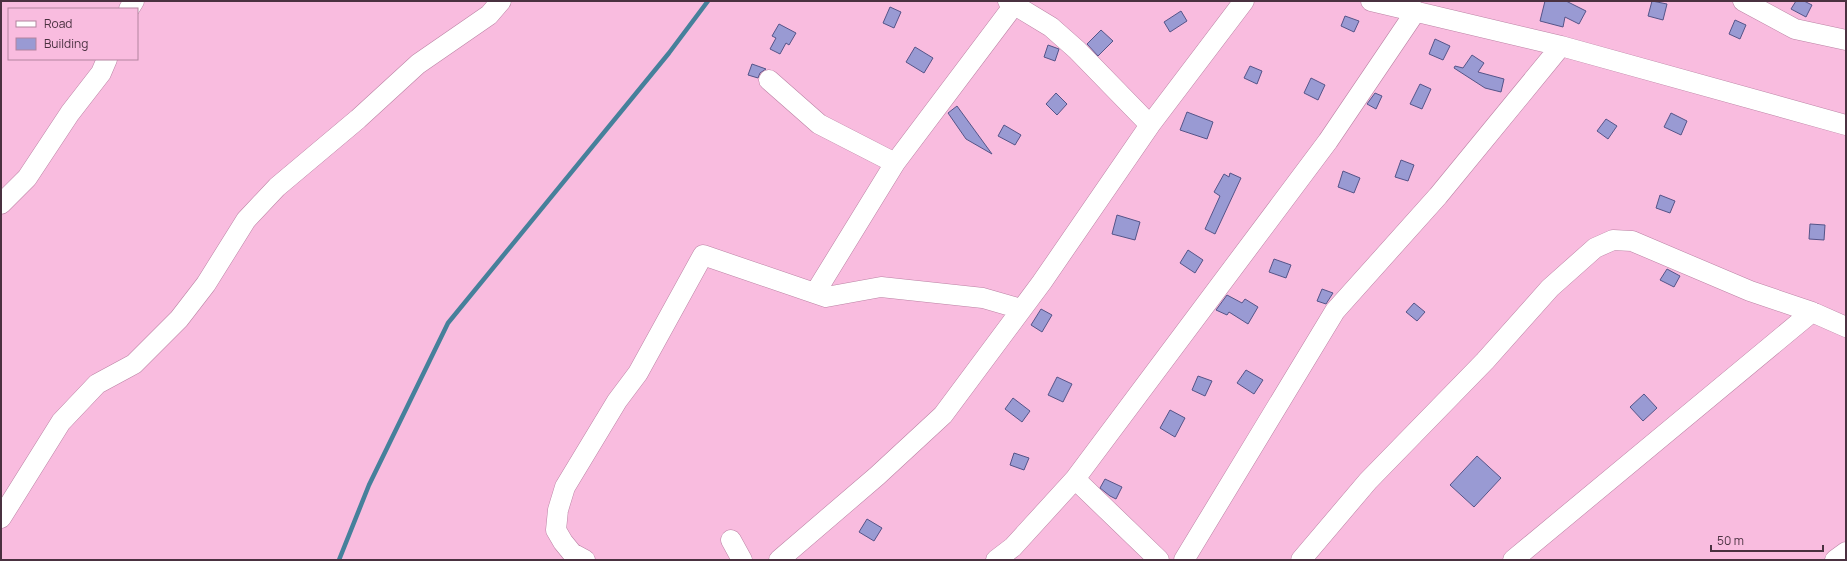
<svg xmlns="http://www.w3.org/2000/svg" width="1847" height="561" font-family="Manrope,sans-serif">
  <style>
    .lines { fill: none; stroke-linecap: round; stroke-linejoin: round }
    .stream { stroke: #46809b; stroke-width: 4.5 }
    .building { fill: #999ad3; stroke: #555488 }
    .minor-casing { stroke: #bb82a4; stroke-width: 21 }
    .minor { stroke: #fff; stroke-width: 20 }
  </style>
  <rect width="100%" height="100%" fill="#f9bcdf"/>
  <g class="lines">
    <!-- stream -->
    <path class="stream" d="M339,560L369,485L448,323L669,53L708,1"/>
  </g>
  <!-- building -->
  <path class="building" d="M1545,1H1566L1586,11L1579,24L1565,17L1563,27L1540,21Z
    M1652,1L1667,4L1663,20L1648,16Z
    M1796,1H1804L1812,5L1806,17L1791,9Z
    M890,7L901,12L894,28L883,23Z
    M1181,11L1187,21L1170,32L1164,22Z
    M1345,16L1359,21L1354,32L1341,26Z
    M1735,20L1746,25L1740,39L1729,34Z
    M779,24L796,33L789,45L786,43L780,54L770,49L776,38L772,36Z
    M1101,30L1113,41L1098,56L1087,44Z
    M1435,39L1450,46L1443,60L1429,54Z
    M1048,45L1059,49L1055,61L1044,57Z
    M915,47L933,58L924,73L906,62Z
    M1472,55L1484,63L1478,72L1504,79L1501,92L1485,88L1454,68L1455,66L1463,68Z
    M752,64L766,69L760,73L758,78L748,75Z
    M1250,66L1262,71L1257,84L1244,78Z
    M1311,78L1325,85L1318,100L1304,93Z
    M1420,84L1431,89L1422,109L1410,104Z
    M1056,93L1067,104L1057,115L1046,104Z
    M1375,93L1382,96L1376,109L1367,104Z
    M957,106L992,154L966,139L948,113Z
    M1187,112L1213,122L1207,139L1180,130Z
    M1671,113L1687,121L1681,135L1664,127Z
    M1606,119L1617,126L1608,139L1597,131Z
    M1004,125L1021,135L1015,145L998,136Z
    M1401,160L1414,165L1408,181L1395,177Z
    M1343,171L1360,178L1354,193L1338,187Z
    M1230,173L1241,178L1215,234L1205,229L1220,196L1214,192L1224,174L1229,177Z
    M1660,195L1675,201L1670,213L1656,208Z
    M1117,215L1140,222L1135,240L1112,234Z
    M1810,224L1825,225L1824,240L1809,239Z
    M1188,250L1203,260L1195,273L1180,263Z
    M1274,259L1291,265L1286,278L1269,272Z
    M1667,269L1680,276L1674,287L1660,280Z
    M1322,289L1333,293L1326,304L1317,301Z
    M1227,295L1242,303L1245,299L1258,307L1248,324L1229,312L1227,315L1216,310Z
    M1414,303L1425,312L1417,321L1406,312Z
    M1041,309L1052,315L1042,332L1031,325Z
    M1246,370L1263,380L1254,394L1237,383Z
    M1198,376L1212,381L1205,396L1192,390Z
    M1057,377L1072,384L1063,402L1048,395Z
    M1644,394L1657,408L1643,421L1630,407Z
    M1013,398L1030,411L1022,422L1005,409Z
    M1170,410L1185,418L1175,437L1160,428Z
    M1014,453L1029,458L1024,470L1010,465Z
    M1477,456L1501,478L1474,507L1450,485Z
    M1105,479L1122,487L1116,499L1110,496L1100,488Z
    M867,519L882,528L874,541L859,532Z"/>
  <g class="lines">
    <!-- minor casing -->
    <g class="minor-casing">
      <path id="minor" d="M1008,1L1051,27L1077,50L1150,125
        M1371,1L1561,46L1846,125
        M1743,1L1795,29L1846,40
        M129,9L134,1
        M769,80L819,124L895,163
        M1,204L27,178L70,113L101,73L107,59
        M815,293L895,163L1014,5
        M1075,479L1159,560
        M1,518L61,422L97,384L134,364L179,319L206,284L246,220L277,187L358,119L418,64L489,15L501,1
        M731,540L742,560
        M585,560L572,553L563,542L556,530L558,510L565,487L617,401L638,373L703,255L826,297L881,287L983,298L1021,309
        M779,560L877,476L943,415L1042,282L1150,125L1244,1
        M996,560L1013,547L1075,479L1328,141L1416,11
        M1184,560L1335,311L1438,196L1561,46
        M1301,560L1368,481L1485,361L1550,288L1595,248L1613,240L1632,241L1750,291L1812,312L1846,327
        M1513,560L1812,312
        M1835,560L1846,552"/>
    </g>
    <!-- minor -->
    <use href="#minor" class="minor"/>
  </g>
  <!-- border -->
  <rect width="1847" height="561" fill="none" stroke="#4a3140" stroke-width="4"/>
  <!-- legend -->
  <rect x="8" y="8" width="130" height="52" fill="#f9bcdf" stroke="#b3849f"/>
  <rect x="16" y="21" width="20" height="6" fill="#ffffff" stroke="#b3849f"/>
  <text x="44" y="28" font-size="12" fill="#4a3140">Road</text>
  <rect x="16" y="38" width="20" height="12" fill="#999ad3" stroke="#b3849f"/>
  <text x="44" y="48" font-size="12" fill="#4a3140">Building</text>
  <!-- scale -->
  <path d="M1711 545v6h112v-6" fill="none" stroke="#4a3140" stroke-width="2"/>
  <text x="1717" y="545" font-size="12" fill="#4a3140" stroke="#f9bcdf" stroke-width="3" paint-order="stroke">50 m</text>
</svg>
